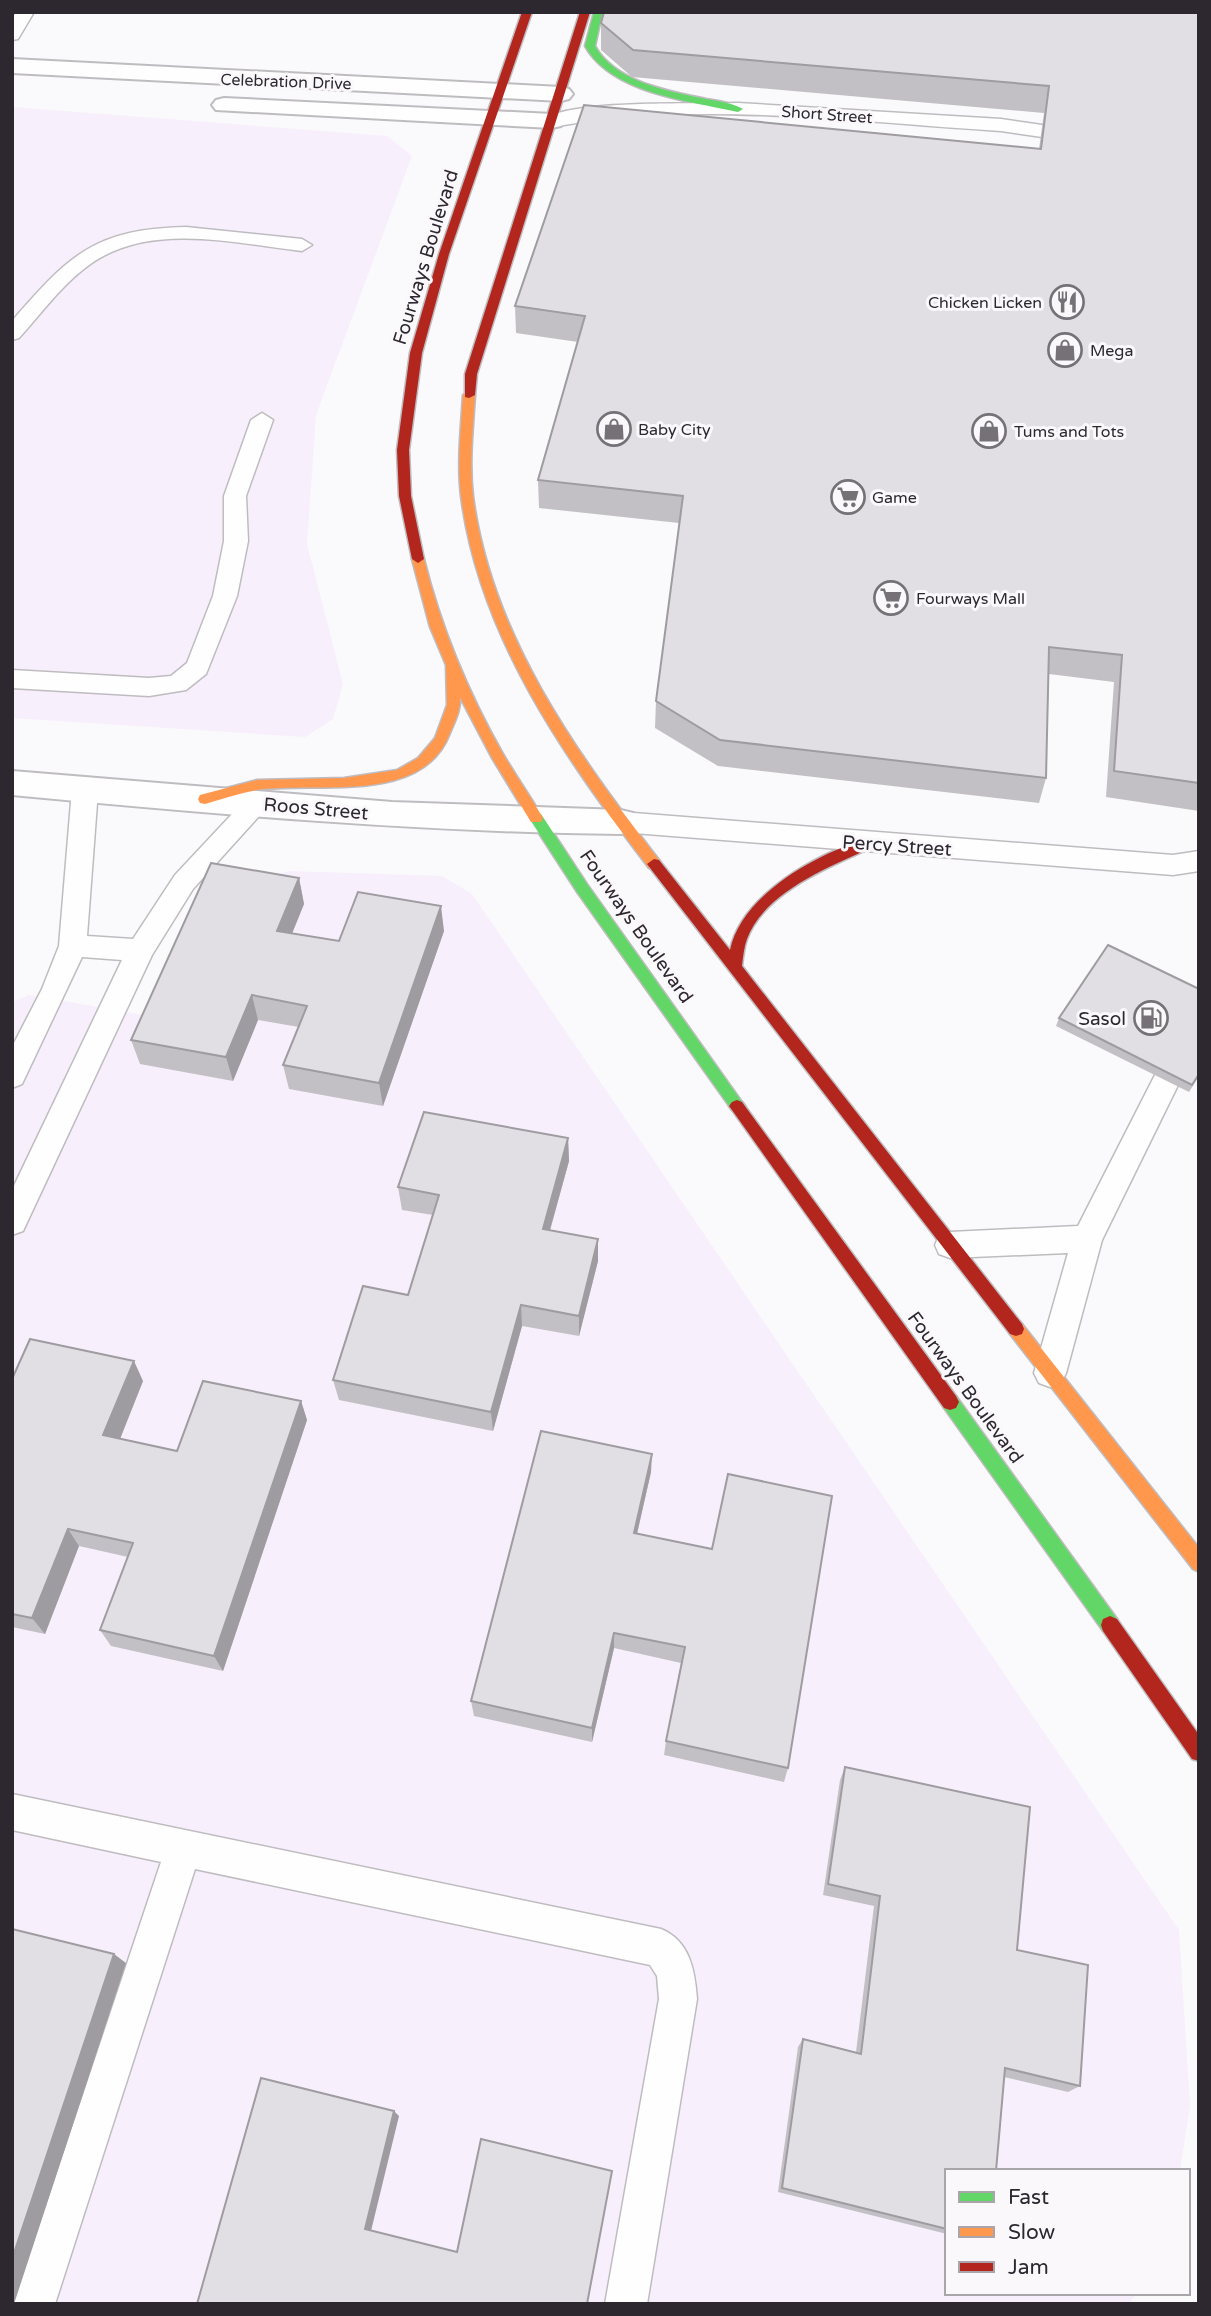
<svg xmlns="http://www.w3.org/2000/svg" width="1211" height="2316" font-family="'Varela Round',sans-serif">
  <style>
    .built { fill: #f8effd }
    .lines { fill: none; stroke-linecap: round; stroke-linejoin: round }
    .lane-casing { stroke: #bfbcc0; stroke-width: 3 }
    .street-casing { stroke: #bfbcc0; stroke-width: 4 }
    .fast-casing { stroke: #bfbcc0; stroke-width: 3 }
    .slow-casing { stroke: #bfbcc0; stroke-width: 3 }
    .jam-casing { stroke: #bfbcc0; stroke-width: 3 }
    .lane { fill: #fefefe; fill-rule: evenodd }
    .street { fill: #fefefe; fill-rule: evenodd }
    .fast { fill: #63d668; fill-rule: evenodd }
    .slow { fill: #ff974d; fill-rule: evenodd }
    .jam { fill: #b3261e; fill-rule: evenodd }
    .wall { fill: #c2c0c4 }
    .shaded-wall { fill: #9e9ca0 }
    .building { fill: #e2dfe4; stroke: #9e9ca0; stroke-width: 2 }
    .labels { text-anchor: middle; stroke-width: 6; stroke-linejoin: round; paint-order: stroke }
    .far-street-label { font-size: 16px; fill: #2d2830; stroke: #fbf8fc }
    .far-poi-label { font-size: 16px; fill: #2d2830; stroke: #fbf8fc; text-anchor: start }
    .street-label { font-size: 19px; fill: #2d2830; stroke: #fbf8fc }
    .poi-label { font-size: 19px; fill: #2d2830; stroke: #fbf8fc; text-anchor: end }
  </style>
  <rect width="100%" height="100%" fill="#faf9fb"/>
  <!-- built -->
  <path class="built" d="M12,107L387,136L412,156L316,415L307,544L343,684L333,719L305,737L12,718Z
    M289,871L442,876L472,894L1179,1930L1190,2106L1180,2171H947V2293H1137L1129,2304H12V1002L29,995L150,1016L251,881Z"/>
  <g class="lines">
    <!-- lane casing -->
    <g class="lane-casing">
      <path id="lane" d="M16,12H34L18,39L12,40V19Z
        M738,103L1001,119L1042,125L1051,131L1042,137L1001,131C853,122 699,100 552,127L543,121C560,99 705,104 738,103Z
        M186,227L302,239L312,245L302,251C231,243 146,220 85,268C60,287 40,315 19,338L12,340V321C69,255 95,229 186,227Z
        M262,413L273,420L246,496L248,541L237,596L206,674L186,690L149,696L12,688V670L149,678L171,676L187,663L213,596L224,541V496L251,420Z
        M85,781L94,783L98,790L87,936L133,939L175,875L248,797L257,794L266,797L270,804L193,889L152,955L23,1231L12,1235V1190L122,960L82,957L22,1084L12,1088V1047L42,989L59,946L72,790L76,783Z
        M621,812L1173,855L1199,851V871L1173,875L621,832L612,829L608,822L612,815Z
        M1166,1069L1176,1073L1180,1081L1102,1240L1066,1373L1061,1383L1050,1387L1039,1383L1034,1373L1068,1253L950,1258L939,1254L935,1245L939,1236L950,1232L1078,1226L1156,1073Z
        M12,1794L661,1929C690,1941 695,1971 697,1999L647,2304H605L659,1999L657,1976L650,1965L195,1869L55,2304H13L161,1862L12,1830Z"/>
    </g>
    <!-- street casing -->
    <g class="street-casing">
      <path id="street" d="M12,59L561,87L569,89L573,94L569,99L561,101L12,73Z
        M224,98L552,114L561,116L564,121L561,126L552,128L216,110L212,105L216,100Z
        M12,771L392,802L621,810L633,813L638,822L633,831L621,834C417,832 215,814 12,795Z"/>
    </g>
    <!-- fast casing -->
    <g class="fast-casing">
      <path id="fast" d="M594,12L602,14L595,46C615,82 668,91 706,99C718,101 733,103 743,109L738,112C689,101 611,93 585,46Z
        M536,813L541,814L587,884L742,1102L745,1106L742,1110H732L577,892L529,818Z
        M950,1394L956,1396L1117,1619L1119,1625L1117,1631L1110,1634L1103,1631L944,1408L941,1402L944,1396Z"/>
    </g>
    <!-- slow casing -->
    <g class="slow-casing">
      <path id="slow" d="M469,392L475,395C473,428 469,462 473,496C491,635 576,752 659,860L661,864L659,868H649C565,758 479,637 461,496C457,463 461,428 463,395Z
        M418,555L424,559C441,628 468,692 503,754C516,776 530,796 543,818L541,822H531L492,758L460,697C461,710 455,721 450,733C423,806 316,781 257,790C240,793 222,799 205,804L200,803L198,799L200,795L257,780L344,778L397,770L418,758L435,738L447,705L446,665L430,627L412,559Z
        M1016,1322L1022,1324L1199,1548V1572L1193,1569L1010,1334L1008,1329L1010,1324Z"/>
    </g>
    <!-- jam casing -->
    <g class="jam-casing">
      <path id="jam" d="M522,12H532L449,254L422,353L409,450L411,496L424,559L418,563L412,559L399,496L397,450L410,353L439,254Z
        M580,12H590L477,374L475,395L469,398L465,397V374Z
        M868,838L875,843L873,847C831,866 764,892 747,939C744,947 743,957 742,966L1022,1324L1024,1329L1022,1334L1016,1336L1010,1334L647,864L654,859L659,860L730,950C742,894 817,854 868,838Z
        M737,1100L742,1102L956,1396L959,1402L956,1408L950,1410L944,1408L732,1110L729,1106L732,1102Z
        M1110,1616L1117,1619L1199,1735V1761L1192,1759L1103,1631L1101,1625L1103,1619Z"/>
    </g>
    <!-- lane -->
    <use href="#lane" class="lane"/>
    <!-- street -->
    <use href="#street" class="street"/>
    <!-- fast -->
    <use href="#fast" class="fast"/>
    <!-- slow -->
    <use href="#slow" class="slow"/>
    <!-- jam -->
    <use href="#jam" class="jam"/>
  </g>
  <!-- wall -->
  <path class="wall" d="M1199,12V811L1106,797L1114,682L1049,674L1046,778L1039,803L718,766L655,728L656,701L679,523L539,508L538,480L578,342L516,333L515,306L1039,149L1044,113L632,77L601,50V23Z
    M299,878L304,904L292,933L339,941L444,931L383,1106L289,1089L283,1065L299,1027L258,1020L233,1081L140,1064L131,1040Z
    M1199,989V1076L1189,1092L1056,1026L1059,1018Z
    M568,1138L569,1161L550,1231L598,1239V1261L579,1336L522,1326L493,1431L339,1400L333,1380L408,1295L433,1215L402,1210L398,1187Z
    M12,1379L143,1381L120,1439L177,1451L301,1401L307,1420L223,1671L111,1646L100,1630L128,1557L79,1546L45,1634L12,1627Z
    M651,1472L637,1534L788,1768L784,1782L664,1755L666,1741L681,1663L614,1648L592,1742L474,1716L471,1701Z
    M845,1767L1017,1950L1080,2086L1068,2092L1004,2077L947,2171V2234L778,2192L798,2047L803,2039L856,2052L874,1906L823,1895L840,1780Z"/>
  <!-- shaded-wall -->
  <path class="shaded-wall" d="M299,878L304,904L283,956L277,931Z
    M441,906L444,931L383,1106L379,1083Z
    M252,995L258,1020L233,1081L226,1057Z
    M568,1138L569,1161L544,1251L543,1229Z
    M598,1239V1261L579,1336V1316Z
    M521,1305L522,1326L493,1431L491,1412Z
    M134,1361L143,1381L114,1454L103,1435Z
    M301,1401L307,1420L223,1671L214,1656Z
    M652,1454L651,1472L633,1551L634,1533Z
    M68,1529L79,1546L45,1634L32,1618Z
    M614,1633V1648L592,1742V1728Z
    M114,1954L126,1963L14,2304H12V2259Z
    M394,2111L399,2116L371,2231L365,2229Z"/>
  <!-- building -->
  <path class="building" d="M604,12H1199V783L1114,771L1122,655L1049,647L1046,778L720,740L656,701L683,496L538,480L585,316L515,306L584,105L1041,149L1049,86L633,50L601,23Z
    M211,863L299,878L277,931L339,941L358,892L441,906L379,1083L283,1065L307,1006L252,995L226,1057L131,1040Z
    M1108,945L1199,989V1074L1192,1085L1059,1018Z
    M424,1112L568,1138L543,1229L598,1239L579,1316L521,1305L491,1412L333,1380L363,1286L408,1295L439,1195L398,1187Z
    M30,1339L134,1361L103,1435L177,1451L203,1381L301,1401L214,1656L100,1630L133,1543L68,1529L32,1618L12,1614V1379Z
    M541,1431L652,1454L634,1533L712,1549L728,1474L832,1496L788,1768L666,1741L685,1647L614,1633L592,1728L471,1701Z
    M845,1767L1030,1807L1017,1950L1088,1965L1080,2086L1005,2068L996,2171H947V2229L782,2188L803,2039L861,2054L880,1896L828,1884Z
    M12,1929L114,1954L12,2259Z
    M261,2078L394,2111L365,2229L457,2252L481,2139L612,2171L587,2304H197Z"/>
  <!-- icons -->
  <defs>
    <g id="restaurant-ring" transform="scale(1.75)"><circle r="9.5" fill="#fbf8fc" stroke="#757177" stroke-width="1.5"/><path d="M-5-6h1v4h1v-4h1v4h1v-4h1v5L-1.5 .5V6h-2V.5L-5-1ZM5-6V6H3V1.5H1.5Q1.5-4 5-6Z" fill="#757177"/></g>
    <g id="shop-ring" transform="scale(1.75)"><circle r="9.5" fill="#fbf8fc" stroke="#757177" stroke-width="1.5"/><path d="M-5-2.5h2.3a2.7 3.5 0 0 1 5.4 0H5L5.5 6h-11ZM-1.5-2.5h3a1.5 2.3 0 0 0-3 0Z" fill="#757177"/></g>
    <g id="supermarket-ring" transform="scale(1.75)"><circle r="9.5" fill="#fbf8fc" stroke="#757177" stroke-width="1.5"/><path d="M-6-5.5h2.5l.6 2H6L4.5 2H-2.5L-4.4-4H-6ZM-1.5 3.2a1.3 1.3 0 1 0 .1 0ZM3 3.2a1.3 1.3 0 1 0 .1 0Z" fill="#757177"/></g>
    <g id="fuel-ring" transform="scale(1.75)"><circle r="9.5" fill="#fbf8fc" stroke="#757177" stroke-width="1.5"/><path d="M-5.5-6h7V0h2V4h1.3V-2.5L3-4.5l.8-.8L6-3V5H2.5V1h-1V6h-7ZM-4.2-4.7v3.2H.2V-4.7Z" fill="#757177"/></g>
  </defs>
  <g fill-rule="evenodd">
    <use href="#restaurant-ring" x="1067" y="302"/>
    <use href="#shop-ring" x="1065" y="350"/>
    <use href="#shop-ring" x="614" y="429"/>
    <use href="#shop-ring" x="989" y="431"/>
    <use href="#supermarket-ring" x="848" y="497"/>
    <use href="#supermarket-ring" x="891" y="598"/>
    <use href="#fuel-ring" x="1151" y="1018"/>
  </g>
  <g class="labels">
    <!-- far-street labels -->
    <g class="far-street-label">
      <text transform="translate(286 81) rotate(2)" y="6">Celebration Drive</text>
      <text transform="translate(827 114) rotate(4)" y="6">Short Street</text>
    </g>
    <!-- far-poi labels -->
    <g class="far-poi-label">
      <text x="1042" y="308" text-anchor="end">Chicken Licken</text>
      <text x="1090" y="356">Mega</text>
      <text x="638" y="435">Baby City</text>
      <text x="1014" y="437">Tums and Tots</text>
      <text x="872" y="503">Game</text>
      <text x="916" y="604">Fourways Mall</text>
    </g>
    <!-- street labels -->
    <g class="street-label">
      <text transform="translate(425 257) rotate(-73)" y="7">Fourways Boulevard</text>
      <text transform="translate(316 808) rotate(5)" y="7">Roos Street</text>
      <text transform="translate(897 845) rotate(4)" y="7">Percy Street</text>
      <text transform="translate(637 926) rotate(55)" y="7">Fourways Boulevard</text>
      <text transform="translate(966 1387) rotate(54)" y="7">Fourways Boulevard</text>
    </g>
    <!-- poi labels -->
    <g class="poi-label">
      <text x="1126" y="1025">Sasol</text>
    </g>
  </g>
  <!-- border -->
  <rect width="1211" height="2316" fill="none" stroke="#2d2830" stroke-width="28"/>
  <!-- legend -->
  <rect x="945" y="2169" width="245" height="126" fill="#fbf8fc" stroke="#a9a5aa" stroke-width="2"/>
  <rect x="959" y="2192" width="35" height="10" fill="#63d668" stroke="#a9a5aa" stroke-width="2"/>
  <text x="1008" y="2204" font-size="21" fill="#2d2830">Fast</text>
  <rect x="959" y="2227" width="35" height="10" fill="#ff974d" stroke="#a9a5aa" stroke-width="2"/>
  <text x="1008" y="2239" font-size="21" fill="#2d2830">Slow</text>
  <rect x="959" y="2262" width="35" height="10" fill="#b3261e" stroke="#a9a5aa" stroke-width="2"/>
  <text x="1008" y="2274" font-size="21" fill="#2d2830">Jam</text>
</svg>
